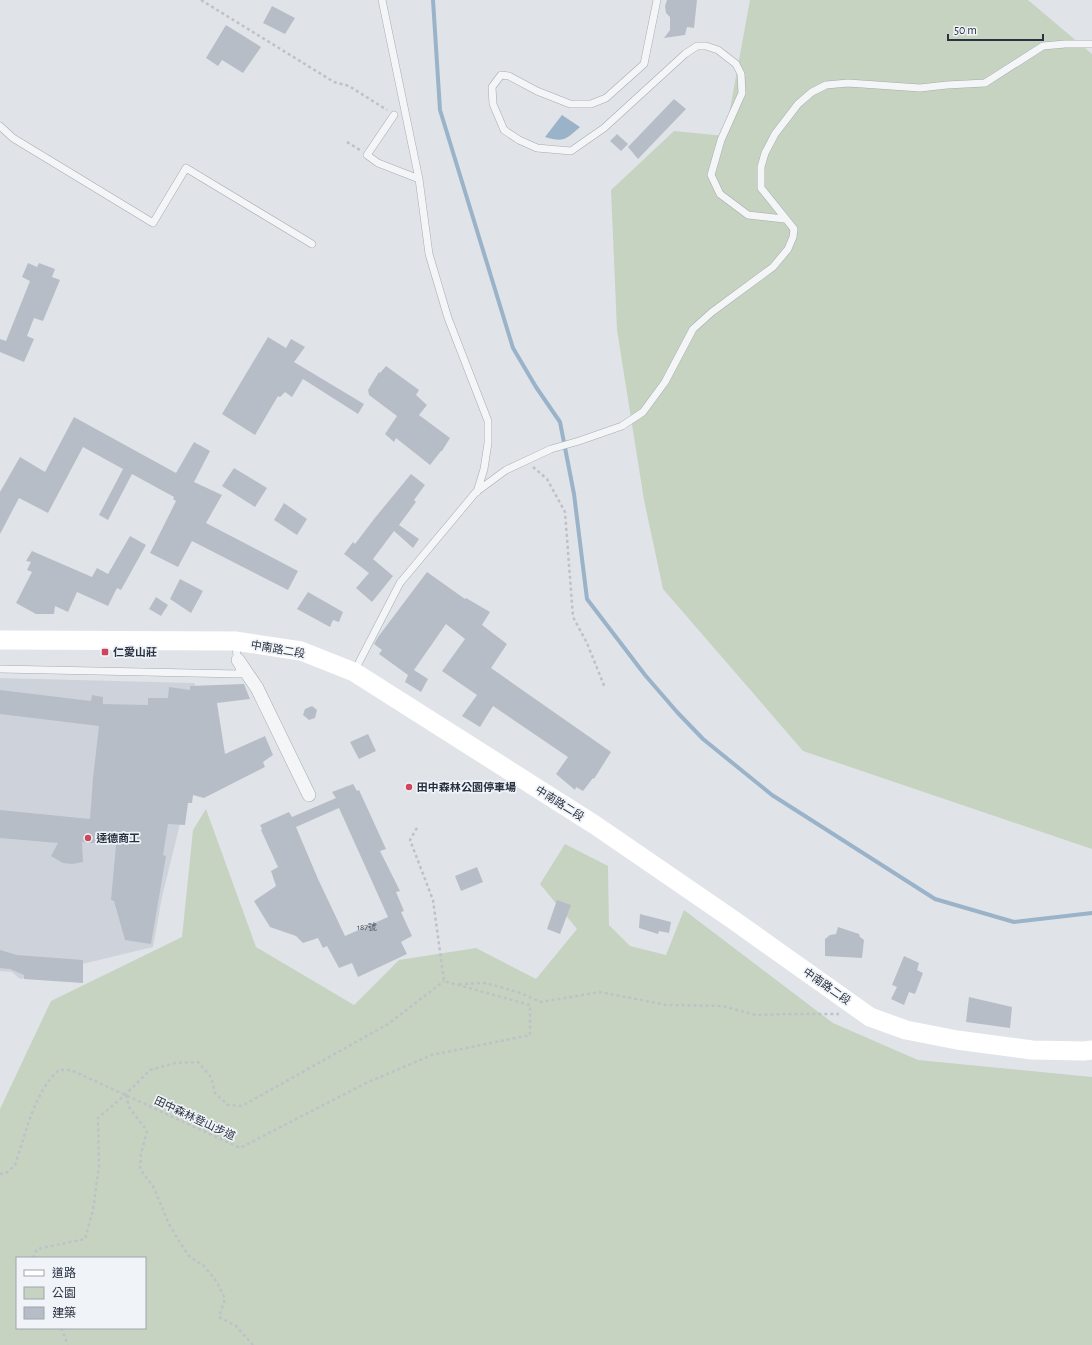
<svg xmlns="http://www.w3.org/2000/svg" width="1092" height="1345" font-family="'Alegreya Sans','Noto Sans TC',sans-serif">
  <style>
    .built { fill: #ced3db }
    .green { fill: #c6d3c1; fill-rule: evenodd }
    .water { fill: #9bb3c9 }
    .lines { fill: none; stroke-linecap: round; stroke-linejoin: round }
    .stream { stroke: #9bb3c9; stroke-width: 4 }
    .building { fill: #b7bdc6; fill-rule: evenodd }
    .service-casing { stroke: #a5abb3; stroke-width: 8 }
    .minor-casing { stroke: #a5abb3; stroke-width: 14 }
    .path { stroke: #bec2c8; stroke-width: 2.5; stroke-dasharray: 3 3; stroke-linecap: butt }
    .service { stroke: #f3f5f7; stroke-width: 7 }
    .minor { stroke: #f3f5f7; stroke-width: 13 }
    .secondary { stroke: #fff; stroke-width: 19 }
    .poi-dot { fill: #cf455d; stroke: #f0f3f7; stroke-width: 1.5 }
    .labels { text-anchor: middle; stroke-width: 3.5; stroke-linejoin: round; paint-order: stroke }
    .number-label { font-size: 9px; fill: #4c5562 }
    .street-label { font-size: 11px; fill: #293241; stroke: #f0f3f7 }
    .poi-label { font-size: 11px; font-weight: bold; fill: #293241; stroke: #f0f3f7; text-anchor: start }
  </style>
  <rect width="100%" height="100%" fill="#e0e4e9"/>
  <!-- built -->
  <path class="built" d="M0,678L195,683L191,779L162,897L153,947L20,979L12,972L0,971Z"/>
  <!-- green -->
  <path class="green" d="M750,0H1028L1092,54V849L803,751L663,589L644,500L617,330L611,190L674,131L725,136Z
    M206,809L256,947L354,1005L399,960L476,948L536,979L577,929L540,884L565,844L608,866L609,925L630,946L666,955L684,910L833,1023L918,1060L1092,1077V1345H0V1109L51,1001L182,937L193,830ZM17,1258H145V1328H17Z"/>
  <!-- water -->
  <path class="water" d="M562,115L580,127C566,139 564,143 545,137Z"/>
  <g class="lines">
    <!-- stream -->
    <path class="stream" d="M433,0L440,110L513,348L536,387L560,422L574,494L587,599L645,675L677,712L703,739L772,795L935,899L1014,922L1092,913"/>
  </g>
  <!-- building -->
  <path class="building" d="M667,0H697L694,28L687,27L685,35L664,38L670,30V17L666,13L665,6Z
    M272,6L295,18L285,34L263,23Z
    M226,25L261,47L243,73L222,60L218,66L206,58Z
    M674,99L686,109L638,159L628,147Z
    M617,134L628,144L621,151L610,141Z
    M28,263L37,267L39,263L55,269L52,277L60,280L43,321L34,318L27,336L34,339L24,362L0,352V339L6,341L30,281L22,277Z
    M268,337L286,348L291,339L305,347L294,362L364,404L358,414L303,379L292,397L285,392L280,397L278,396L255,435L222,414Z
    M386,366L419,390L416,395L427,405L419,415L450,438L442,451H441L430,465L396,438L394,442L385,434L397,416L369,395L368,390L379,372L380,373Z
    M74,417L176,473L194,442L210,451L194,482L222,495L206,523L298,571L288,590L192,541L178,567L150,553L176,501L173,499L174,497L132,474L108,520L99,515L123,469L83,447L48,513L19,498L0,534V492L20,457L45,472Z
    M234,468L267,488L255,507L222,486Z
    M411,474L425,485L414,500L416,502L399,525L419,539L413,548L394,531L373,559L393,576L372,602L356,588L369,573L344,554L353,542L355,544L374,519Z
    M284,503L307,519L297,535L274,520Z
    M130,536L146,545L121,590L117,588L108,606L77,592L68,612L55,606L54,614H36L16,603L32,572L27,570L31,562L26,561L32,551L92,577L97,568L108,574Z
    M427,572L465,599L466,598L490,612L482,625L507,644L491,668L611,752L594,779L593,778L583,791L576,787L575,790L556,774L568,757L493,706L480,727L462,716L477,695L442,671L465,639L446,624L414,670L428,679L421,692L405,682L408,675L379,654L382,650L374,644L378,637Z
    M180,579L203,591L191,613L170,599Z
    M308,592L343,612L339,622L333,620L330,627L297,609Z
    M156,597L168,605L161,616L149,609Z
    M244,684L250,699L217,703L225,754L265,736L273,755L263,762L265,767L204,798L193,795L192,803H188L185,825L168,824L163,855L166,856L151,944L125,940L114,901L111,900L116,845L82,842L83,862L72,864L63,863L51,856L58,843L0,838V810L90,819L93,778L99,726L0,714V690L91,701L92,695L103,697V704L148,705V698H168L169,687L190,690V686Z
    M312,706L317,710L315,718L309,720L303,715L305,709Z
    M368,734L376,751L359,759L350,742Z
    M353,784L357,791L359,790L386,849L380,851L400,891L396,892L404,911L401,912L412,936L401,942L407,954L358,977L352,963L339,968L327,946L323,948L318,938L303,943L296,936L270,927L254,901L276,886L271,871L278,867L261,830L262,829L260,825L289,812L292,817L336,798L332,792ZM339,808L388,917L345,936L318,879L296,827Z
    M477,867L483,882L461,891L455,876Z
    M557,900L571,905L560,934L547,929Z
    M640,914L671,922L669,933L659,931L658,934L639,928Z
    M838,927L859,934L860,937L864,940L862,958L825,956V939L830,935L836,934Z
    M0,950L17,955L83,960V983L24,979V975L10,969L0,968Z
    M904,956L919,963L917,970L923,973L915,994L909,992L904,1005L891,999L897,987L892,985Z
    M969,997L1012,1007L1010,1028L966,1022Z"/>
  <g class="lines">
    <!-- service casing -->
    <g class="service-casing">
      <path id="service" d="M382,0L419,179L429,254L448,318L488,421V443L484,469L477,492
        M657,0L644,64L606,98L591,104H570L537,91L509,76L501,75L492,87L493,104L504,130L519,140L537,148L571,151L604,128L685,54L697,46H706L718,50L736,64L741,74L742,93L721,140L711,175L720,194L748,215L784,219
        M394,115L367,155L378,163L419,179
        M0,126L13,138L153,223L186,168L312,244
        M0,669L240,674L235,642
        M354,672L400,583L476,492L506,470L551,449L579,441L622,426L643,412L665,382L693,329L712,312L773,267L788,249L793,237L794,229L761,188V167L765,153L775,134L798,104L812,92L826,85L848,83L920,88L947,85L985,83L1043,46L1065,44H1092"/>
    </g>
    <!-- minor casing -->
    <g class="minor-casing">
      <path id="minor" d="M238,660L257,688L309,795"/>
    </g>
    <!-- path -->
    <path class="path" d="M201,0L334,82L349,86L387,110
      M347,142L360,150
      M533,467L547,479L565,512L573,617L587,643L605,688
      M459,984L486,983L520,993L541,1002L600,992L667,1005L722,1006L756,1015L785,1014H839
      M126,1095L129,1107L147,1131L141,1154L140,1169L153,1186L169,1224L179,1241L189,1256L204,1266L217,1282L225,1299L219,1317L236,1326L253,1345
      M0,1174L6,1173L15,1165C25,1135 35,1090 59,1070H71L240,1148L366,1083L432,1055L530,1035V1005L444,981L433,900L410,840L418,826
      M33,1258L37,1249L85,1239L93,1210L99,1166L98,1118L126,1094L150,1070L175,1063L198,1062L211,1077L215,1093L228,1105L242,1106L388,1024L444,981
      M61,1328L68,1345"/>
    <!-- service -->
    <use href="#service" class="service"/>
    <!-- minor -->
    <use href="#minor" class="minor"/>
    <!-- secondary -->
    <path class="secondary" d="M0,640L235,641L301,651L354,672L595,825L732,919L870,1017L906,1030L957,1040L1032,1050L1084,1051L1092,1050"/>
  </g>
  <!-- markers -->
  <g class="poi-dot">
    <rect x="101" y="648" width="8" height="8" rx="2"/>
    <circle cx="409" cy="787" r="4"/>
    <circle cx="88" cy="838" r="4"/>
  </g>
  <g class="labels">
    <!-- number labels -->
    <g class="number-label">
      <text x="367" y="930">187號</text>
    </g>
    <!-- street labels -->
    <g class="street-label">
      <text transform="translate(278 649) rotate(10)" y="4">中南路二段</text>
      <text transform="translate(560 803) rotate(32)" y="4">中南路二段</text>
      <text transform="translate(827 986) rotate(35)" y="4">中南路二段</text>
      <text transform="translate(195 1118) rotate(25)" y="4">田中森林登山步道</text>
    </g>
    <!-- poi labels -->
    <g class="poi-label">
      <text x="113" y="656">仁愛山莊</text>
      <text x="417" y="791">田中森林公園停車場</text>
      <text x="96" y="842">達德商工</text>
    </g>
  </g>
  <!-- legend -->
  <rect x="16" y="1257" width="130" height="72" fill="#f0f3f7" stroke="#a0a6ae"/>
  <rect x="24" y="1270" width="20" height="6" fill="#ffffff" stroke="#a0a6ae"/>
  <text x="52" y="1277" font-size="12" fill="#293241">道路</text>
  <rect x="24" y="1287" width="20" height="12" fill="#c6d3c1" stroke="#a0a6ae"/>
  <text x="52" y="1297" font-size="12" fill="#293241">公園</text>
  <rect x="24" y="1307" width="20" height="12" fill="#b7bdc6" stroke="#a0a6ae"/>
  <text x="52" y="1317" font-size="12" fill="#293241">建築</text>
  <!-- scale -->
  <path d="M948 34v6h95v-6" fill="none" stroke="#293241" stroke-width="2"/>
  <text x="954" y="34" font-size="12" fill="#293241" stroke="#f0f3f7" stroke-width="3" paint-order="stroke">50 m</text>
</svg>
